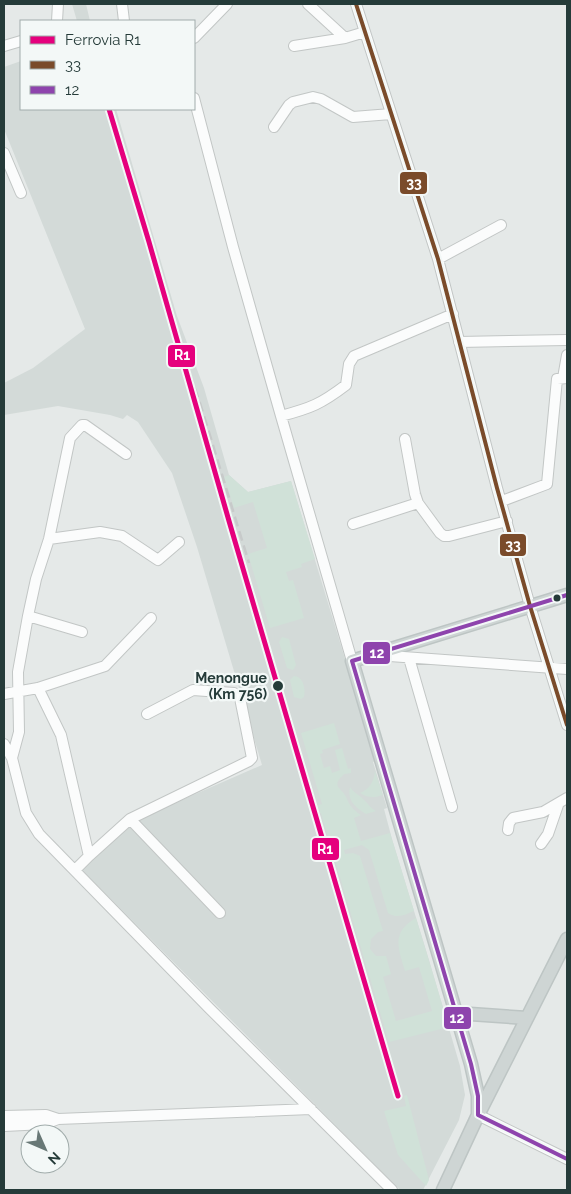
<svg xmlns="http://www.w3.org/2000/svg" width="571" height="1194" font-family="Raleway,sans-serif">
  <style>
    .built { fill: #d3dad8 }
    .green { fill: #d0e1d8 }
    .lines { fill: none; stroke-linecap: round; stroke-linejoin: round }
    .minor-casing { stroke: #c2c6c5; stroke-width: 12 }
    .major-casing { stroke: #bdc5c4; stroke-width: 15 }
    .minor { stroke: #fbfcfc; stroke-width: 10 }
    .major { stroke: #ced5d4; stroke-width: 12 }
    .rail { stroke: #c7caca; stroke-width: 2.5; stroke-dasharray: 10 5; stroke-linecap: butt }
    .bus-1-casing { stroke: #f3f8f7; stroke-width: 8 }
    .bus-2-casing { stroke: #f3f8f7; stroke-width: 8 }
    .bus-1 { stroke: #7a4b2a; stroke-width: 4 }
    .bus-2 { stroke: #8e44ad; stroke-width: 4 }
    .rail-1-casing { stroke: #f3f8f7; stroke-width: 9 }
    .rail-1 { stroke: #e5007d; stroke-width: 5 }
    .bus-dot { fill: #253b39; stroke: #f3f8f7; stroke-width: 2 }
    .labels { text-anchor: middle; stroke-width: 4.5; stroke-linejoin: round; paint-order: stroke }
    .stop-label { font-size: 14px; font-weight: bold; fill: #253b39; stroke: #f3f8f7; text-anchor: end }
    .line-badge { stroke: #f3f8f7; stroke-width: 2 }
    .badge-label { font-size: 14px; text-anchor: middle; font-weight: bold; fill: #fff }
  </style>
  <rect width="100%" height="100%" fill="#e5e9e8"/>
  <!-- built -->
  <path class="built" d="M72,4H86L90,21H77Z
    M21,61V109H116L177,316L204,388L229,475L248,492L291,481L376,761L373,762L387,808L384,809L392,839L429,960L460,1066L465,1095L459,1120L423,1190H400L392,1182L82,870L136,820L262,765L197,547L172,473L138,422L127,415L123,419L110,415L58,406L4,415V383L33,368L85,329L4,129V67Z"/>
  <!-- green -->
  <path class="green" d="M229,475L248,492L291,481L315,559L301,564L302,567L286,572L289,581L293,580L304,618L270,628L248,554L267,548L253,502L234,508L224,477Z
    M282,637L289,639L296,665L293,670L287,668L279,642Z
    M294,676C303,676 306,689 304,697L301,699L294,697L290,680Z
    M334,723L340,744L322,750L323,753L320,754L324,768L330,766L332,773L340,770L335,750L342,748L348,769L351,768V773L344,774C330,787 342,788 346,797C350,806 353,810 361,815L354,818L361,841L390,833L414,911C405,915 397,919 388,913L369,850L362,845L344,850L345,854L353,853L360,856L383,931L378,932L371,939L370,949L376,956H386L391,974L383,977L396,1021L432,1011L419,967L405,971C398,948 391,932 416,918L449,1027L389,1042L321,813H319L316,806L322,804L301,733Z
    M375,771L383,795C375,798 367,798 360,793C370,789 374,781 375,771Z
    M350,787C354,793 358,794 363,799C368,803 370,808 376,811L366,814C355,807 347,801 350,787Z
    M407,1095L429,1180L426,1186L398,1155L384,1111L406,1106L404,1096Z"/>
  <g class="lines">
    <!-- minor casing -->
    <g class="minor-casing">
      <path id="minor" d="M122,4L124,21
        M308,4L345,38
        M356,4L438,259L497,488L530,606L567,725
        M57,21L58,4
        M194,38L227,4
        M4,46L21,41
        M294,46L345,38L365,32
        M194,98L233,247L281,416L352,661
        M274,127L289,105L293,102L313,97L321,99L353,117L391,114
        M4,153L21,193
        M438,259L501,225
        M459,342L567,340
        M563,378L567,355
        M281,416C311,408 321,404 346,385L349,364L354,356L453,314
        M405,439L415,494L418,503L440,533L444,536H449L507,521
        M502,501L547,484L557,379L567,378
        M353,524L418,503
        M49,539L100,532L122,536L158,560L179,542
        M28,616L82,632
        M376,655L567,669
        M409,658L452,807
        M38,688L61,735L89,856L75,870
        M4,694L38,688L105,666L151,618
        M4,744L12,758L26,813L39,834L209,1008L392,1190
        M12,758L19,732L18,672L28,616L36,579L49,539L70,438L82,425H85L126,454
        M130,819L220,913
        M508,830L509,823L513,818L543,812L567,798
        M541,844L548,834L558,805
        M89,856L130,819L249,761L252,758L240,698L234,693L193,690L147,714
        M478,1115L567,1159
        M4,1116L46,1115L58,1119
        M4,1126L45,1124L58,1119L311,1109"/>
    </g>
    <!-- major casing -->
    <g class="major-casing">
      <path id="major" d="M456,1013L527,1018
        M478,1115V1096L471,1064L352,661L567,595
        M443,1190L478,1115L567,939"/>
    </g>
    <!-- minor -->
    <use href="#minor" class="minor"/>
    <!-- major -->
    <use href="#major" class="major"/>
    <!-- rail -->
    <path class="rail" d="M170,317L201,406L249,563"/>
    <!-- bus-1 casing -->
    <g class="bus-1-casing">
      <path id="bus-1" d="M356,4L438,259L497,488L530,606L567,725"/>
    </g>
    <!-- bus-2 casing -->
    <g class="bus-2-casing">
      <path id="bus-2" d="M567,595L352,661L471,1064L478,1096V1115L567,1159"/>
    </g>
    <!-- bus-1 -->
    <use href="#bus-1" class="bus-1"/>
    <!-- bus-2 -->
    <use href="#bus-2" class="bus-2"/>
    <!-- rail-1 casing -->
    <g class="rail-1-casing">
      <path id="rail-1" d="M109,109L149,242L229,521L398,1096"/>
    </g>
    <!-- rail-1 -->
    <use href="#rail-1" class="rail-1"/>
  </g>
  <!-- markers -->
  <g class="bus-dot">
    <circle cx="557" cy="598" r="4.5"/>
    <circle cx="278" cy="686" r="6"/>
  </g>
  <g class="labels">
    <!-- stop labels -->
    <g class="stop-label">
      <text x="267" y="683">Menongue<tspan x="267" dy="16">(Km 756)</tspan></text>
    </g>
  </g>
  <g class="line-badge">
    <rect x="399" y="171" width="29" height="24" rx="5" fill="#7a4b2a"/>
    <rect x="167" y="344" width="29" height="24" rx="5" fill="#e5007d"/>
    <rect x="499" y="533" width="28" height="24" rx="5" fill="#7a4b2a"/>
    <rect x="362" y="641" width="29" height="24" rx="5" fill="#8e44ad"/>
    <rect x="311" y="837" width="29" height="24" rx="5" fill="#e5007d"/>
    <rect x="443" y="1006" width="29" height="24" rx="5" fill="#8e44ad"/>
  </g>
  <g class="badge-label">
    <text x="414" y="188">33</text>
    <text x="182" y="360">R1</text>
    <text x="513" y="550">33</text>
    <text x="377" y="658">12</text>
    <text x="325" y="854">R1</text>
    <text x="457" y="1023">12</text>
  </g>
  <!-- border -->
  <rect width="571" height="1194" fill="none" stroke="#253b39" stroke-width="10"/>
  <!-- legend -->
  <rect x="20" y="20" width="175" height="90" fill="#f3f8f7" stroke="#a1acab"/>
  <rect x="30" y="36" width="25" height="8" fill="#e5007d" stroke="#a1acab"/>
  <text x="65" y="45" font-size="15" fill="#253b39">Ferrovia R1</text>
  <rect x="30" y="61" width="25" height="8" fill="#7a4b2a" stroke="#a1acab"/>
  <text x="65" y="70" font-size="15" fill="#253b39">33</text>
  <rect x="30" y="86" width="25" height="8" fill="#8e44ad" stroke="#a1acab"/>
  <text x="65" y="95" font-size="15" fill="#253b39">12</text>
  <!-- north arrow -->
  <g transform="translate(45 1149) rotate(135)"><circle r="24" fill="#f3f8f7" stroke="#a1acab"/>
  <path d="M0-4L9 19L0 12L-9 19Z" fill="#687876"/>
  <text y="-8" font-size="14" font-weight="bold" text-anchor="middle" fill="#253b39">N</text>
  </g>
</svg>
